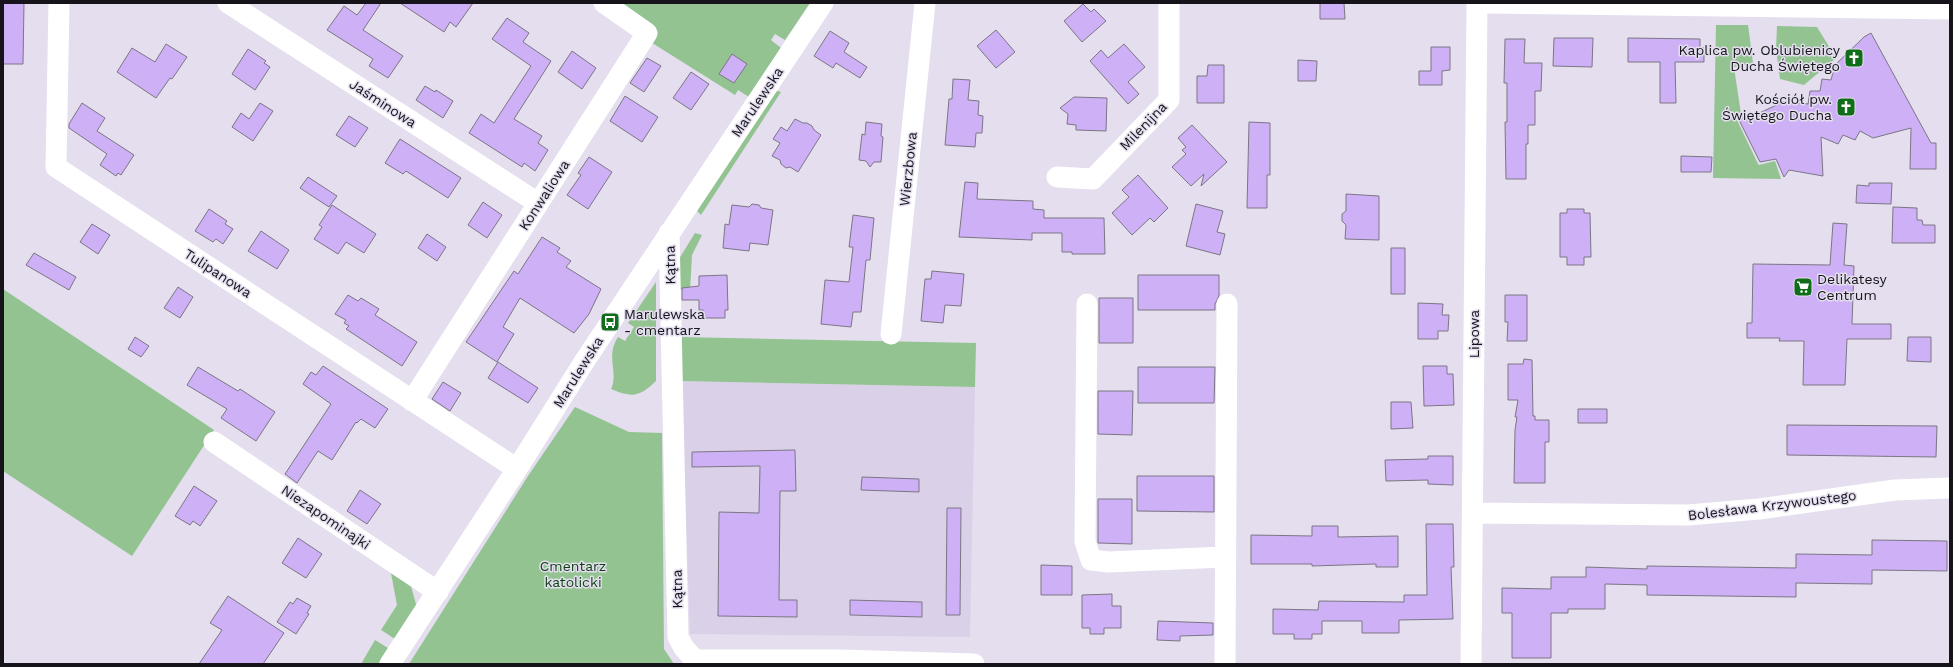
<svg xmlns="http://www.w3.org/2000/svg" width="1953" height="667" font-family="'Work Sans',sans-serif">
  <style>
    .built { fill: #dad1e8 }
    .green { fill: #92c391 }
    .building { fill: #cdb0f6; stroke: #7c7684 }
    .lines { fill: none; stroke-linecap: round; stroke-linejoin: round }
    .minor { stroke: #fff; stroke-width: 21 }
    .labels { text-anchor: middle; stroke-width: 3; stroke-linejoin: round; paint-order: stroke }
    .poi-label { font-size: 14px; fill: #16141a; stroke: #e4deee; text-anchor: end }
    .street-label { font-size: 14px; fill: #16141a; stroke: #e4deee }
    .park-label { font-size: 14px; fill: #093f0e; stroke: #e4deee }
  </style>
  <rect width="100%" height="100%" fill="#e4deee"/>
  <!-- built -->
  <path class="built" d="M681,381L975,387L970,637L690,634Z"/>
  <!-- green -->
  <path class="green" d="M617,3H810L785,40L775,34L771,40L781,48L749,97L738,90L735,95L649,41Z
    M1716,25H1748L1753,63L1734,67L1741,114L1736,118L1758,164L1759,165L1775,161L1781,179L1713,178Z
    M1777,26L1817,27L1836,58L1804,85L1780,79L1776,49Z
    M774,90L781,92L701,215L695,209Z
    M695,233L702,235L692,255L690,291L679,289V259Z
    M656,282V381C639,397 633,398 611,389C619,373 605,357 618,337L625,341L634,327L628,323Z
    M3,289L214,430L132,556L3,471Z
    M680,337L976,343L975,387L681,381Z
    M575,407L629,432L662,433L664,649L674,664H409L528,476Z
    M391,573L411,586L417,608L395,639L381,630L397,605Z
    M375,640L388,648L378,664H361Z"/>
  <!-- building -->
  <path class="building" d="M3,3H24L23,64H3Z
    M366,3H381L363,30L403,56L388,78L369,66L373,59L327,30L344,6L357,15Z
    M400,3H473L456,27L450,22L444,32Z
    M1320,3H1344L1345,19H1320Z
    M1083,4L1091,12L1094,9L1106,21L1082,42L1064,21Z
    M507,18L529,33L523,42L551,61L514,119L542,136L538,143L548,150L535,171L524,163L522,167L469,133L481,114L494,123L531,66L492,39Z
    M996,30L1015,52L996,68L977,46Z
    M830,31L849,43L844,52L867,67L860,78L836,63L833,68L814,56Z
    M1871,33L1931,143H1936V169H1910L1911,128L1873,138L1860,131L1855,140L1843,135L1838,144L1821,137L1823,176L1789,170L1784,177L1776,159L1760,162L1739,120L1751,114L1753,116L1785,101L1808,104L1810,91H1820L1822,79L1831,80L1835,65L1864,37Z
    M1554,38H1593L1592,67L1553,66Z
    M1628,38L1700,39V48H1704V62H1675L1676,103H1660V62H1628Z
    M1505,39H1525L1524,63H1542L1541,91H1535V125H1528V144H1526V179H1506L1505,122H1507V83H1504Z
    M166,44L187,57L172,79L170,78L156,98L117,72L132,48L155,62Z
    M1124,44L1145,67L1128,82L1139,94L1128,104L1090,61L1101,50L1108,58Z
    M1431,47H1450V70L1442,71V85H1419V71H1431Z
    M248,49L266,61L264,63L270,67L255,90L232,74Z
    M572,51L596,68L582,89L558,72Z
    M732,54L747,64L734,83L719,74Z
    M647,58L661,66L644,92L630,83Z
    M1298,60L1317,61L1316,81H1298Z
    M1208,65H1224V103H1197V76H1207Z
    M691,72L709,84L691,110L673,98Z
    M953,79L970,80L968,100L979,101L978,115L983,116L982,133H976L975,147L945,145L949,99H952Z
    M425,86L435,92L436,90L453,101L443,118L416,100Z
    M625,96L658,117L642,142L610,121Z
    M1074,97L1107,98L1106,131L1076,130V125L1067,124L1068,114L1060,108Z
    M82,103L105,118L97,131L134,155L121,175L118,173L116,176L100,165L107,154L69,128V124Z
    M260,103L273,111L253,141L232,127L241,113L249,119Z
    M349,116L368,128L355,147L336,135Z
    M795,119L803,123H807L812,126L814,130L821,135L798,172L790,167L786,168L781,164L780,160L772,156L780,143L773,139L781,127L787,131Z
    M866,122L882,124L881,136L883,137L881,162H874L870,167L866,161L859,160L862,134L865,135Z
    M1249,122L1270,123V175H1267V208H1247Z
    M1192,125L1227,162L1201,186L1204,174L1191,186L1172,167L1186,154L1182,150L1186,147L1178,138Z
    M400,139L461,178L448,198L406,171L403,174L385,163Z
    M1681,156L1712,157L1711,172H1681Z
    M589,157L612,172L588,209L567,195L581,175L578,173Z
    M1138,175L1168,208L1154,222L1150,218L1132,235L1112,213L1129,197L1122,190Z
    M308,177L337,196L329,207L300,188Z
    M965,182L978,183L977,199L1033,201V209L1044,210V218H1104L1105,254H1072V252H1062V233H1032V240L959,237Z
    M1869,183H1892L1891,204L1856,203L1857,185L1869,186Z
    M1346,194L1379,196V240L1345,239L1346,225L1342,221V214L1346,211Z
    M483,202L502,215L487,238L468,225Z
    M752,204L759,205L761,208L773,210L768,245L750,243L749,251L723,248L725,224L729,225L732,205L749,207Z
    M1196,204L1223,211L1217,232L1225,234L1220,255L1186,246Z
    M332,205L376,234L364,253L346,242L338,254L314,239L322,227L319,225Z
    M1893,207L1917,208V220H1922L1923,225H1935V243H1892Z
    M209,209L227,221L225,224L233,229L223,244L216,239L213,242L195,231Z
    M1567,209H1584V213H1590L1591,257H1584V265H1567V257H1560V213H1567Z
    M853,215L874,218L870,260H866L861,312H853L851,327L821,324L825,280L849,282L853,247H849Z
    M1833,223L1847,224L1844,265L1854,266L1852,324H1891V339H1847L1845,385H1803L1804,341H1779L1780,338H1747V323H1752L1753,264L1830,265Z
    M92,224L110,235L98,254L80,242Z
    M261,231L289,250L277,269L248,251Z
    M427,234L446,247L437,261L418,248Z
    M542,237L560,248L557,252L571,261L566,267L601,289L589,314L574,333L520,298L503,327L514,334L497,362L466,342L514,271L518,274Z
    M1391,248H1405V294H1391Z
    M34,253L76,277L69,290L26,265Z
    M932,271L964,274L961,306L945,305L943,323L921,321L925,279H931Z
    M727,275L728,310H725V318H703V310H699V300H682V288L699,286V276Z
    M1138,275H1219V296L1215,304V310H1138Z
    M178,287L193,297L180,318L164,308Z
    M348,295L358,301L361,298L379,309L375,315L417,342L402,366L346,329L349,326L344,323L346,320L335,314Z
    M1505,295H1527V341H1507L1508,322H1505Z
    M1099,298H1133V343H1099Z
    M1418,303L1443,304L1442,315H1449L1448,331H1438V339H1418Z
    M135,337L149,346L141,357L128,349Z
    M1908,337H1931V362L1907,361Z
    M1524,359L1532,360L1533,416H1535V420H1549V442H1545V483H1514L1515,430L1517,417H1515L1518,400H1508V364H1523Z
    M498,362L538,388L528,403L488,378Z
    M323,366L388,409L375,428L361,419L357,423L356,422L332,460L318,451L297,483L285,474L331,404L303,384L311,372L316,375Z
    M1423,366H1447V374H1453L1454,405L1424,406Z
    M198,367L238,391L240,389L275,412L256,441L221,418L227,409L187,385Z
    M1138,367H1215L1214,403H1138Z
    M443,382L461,393L450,411L432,399Z
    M1098,391H1133L1132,435L1098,434Z
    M1391,402H1411L1413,428L1391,429Z
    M1578,409H1607V423H1578Z
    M1787,425L1937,426L1936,457L1787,455Z
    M795,450L796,491H780L779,600H797V617L718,616L719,512L759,513L760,466L692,467V452Z
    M1428,456H1453V485L1428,484V480L1386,481L1385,460L1428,459Z
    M1137,476H1214V512L1137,511Z
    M862,477L919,479V492L861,490Z
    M194,486L217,501L200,526L193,521L190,525L175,516Z
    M360,490L381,504L367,524L347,511Z
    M1098,499H1132V544L1098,543Z
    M947,508H961L960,615H946Z
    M1426,524H1453L1454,567H1451L1453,619L1399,620V633H1362V621H1322V634H1312V639H1294V634H1273V609L1318,610L1319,601L1404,602V595H1427Z
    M1312,526H1338V537L1398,536V567H1376V564L1312,566V564H1251V535L1312,536Z
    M298,538L322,554L306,578L282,563Z
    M1872,540L1947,541V571L1872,570V584L1796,583V597L1647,595V585L1605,584V609H1568V613H1551V658H1512V613H1502V588L1551,589V577H1586V567L1647,569V566L1796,568V554L1872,555Z
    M1041,565L1072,566V595H1041Z
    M1112,594V606H1121V628H1104V634H1090V628H1082V595Z
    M228,596L284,633L263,664H199L222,630L210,623Z
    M297,598L311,606L307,613L309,614L296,634L277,622L290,602L293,604Z
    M850,600L922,602V617L850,615Z
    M1158,621L1213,623V635L1180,636V641L1157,640Z"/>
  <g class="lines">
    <!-- minor -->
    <path class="minor" d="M59,3L56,167L517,469
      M228,3L538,203
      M1489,3L1950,9
      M1057,177L1093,179L1169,100V3
      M669,233L678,637L684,648L695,660H841L974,664
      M1087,304L1085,541L1091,560L1108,562L1225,557
      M891,334L925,3
      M412,401L647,33L604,3
      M214,442L438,592
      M1473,513L1688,515L1759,509L1895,490L1950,488
      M390,664L517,469L584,362L823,3
      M1225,664L1227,304
      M1471,664L1477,3"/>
  </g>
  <!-- icons -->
  <defs>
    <g id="church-square" transform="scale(1)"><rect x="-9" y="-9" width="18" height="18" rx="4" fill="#106e1b" stroke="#e4deee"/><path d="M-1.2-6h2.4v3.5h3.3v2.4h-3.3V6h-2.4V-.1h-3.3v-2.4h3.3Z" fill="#fff"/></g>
    <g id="supermarket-square" transform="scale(1)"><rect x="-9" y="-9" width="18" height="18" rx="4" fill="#106e1b" stroke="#e4deee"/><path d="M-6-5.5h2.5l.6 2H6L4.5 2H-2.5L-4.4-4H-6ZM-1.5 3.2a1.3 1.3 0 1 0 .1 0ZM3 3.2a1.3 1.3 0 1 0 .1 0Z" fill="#fff"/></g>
    <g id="bus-square" transform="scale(1)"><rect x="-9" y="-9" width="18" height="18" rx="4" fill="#106e1b" stroke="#e4deee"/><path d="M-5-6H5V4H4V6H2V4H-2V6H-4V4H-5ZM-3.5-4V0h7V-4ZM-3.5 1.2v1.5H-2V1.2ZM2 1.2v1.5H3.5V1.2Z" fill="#fff"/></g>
  </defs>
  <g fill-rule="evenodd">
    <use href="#church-square" x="1854" y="58"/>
    <use href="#church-square" x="1846" y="107"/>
    <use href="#supermarket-square" x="1803" y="287"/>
    <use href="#bus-square" x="610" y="322"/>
  </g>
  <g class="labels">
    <!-- poi labels -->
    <g class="poi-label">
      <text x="1840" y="55">Kaplica pw. Oblubienicy<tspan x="1840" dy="16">Ducha Świętego</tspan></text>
      <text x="1832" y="104">Kościół pw.<tspan x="1832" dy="16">Świętego Ducha</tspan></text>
      <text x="1817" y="284" text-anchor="start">Delikatesy<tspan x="1817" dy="16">Centrum</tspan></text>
      <text x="624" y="319" text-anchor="start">Marulewska<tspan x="624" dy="16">- cmentarz</tspan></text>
    </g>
    <!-- street labels -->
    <g class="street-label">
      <text transform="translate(757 102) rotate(-56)" y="5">Marulewska</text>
      <text transform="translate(383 103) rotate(33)" y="5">Jaśminowa</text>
      <text transform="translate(1143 126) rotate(-46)" y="5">Milenijna</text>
      <text transform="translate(908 169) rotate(-84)" y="5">Wierzbowa</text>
      <text transform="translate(544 195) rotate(-57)" y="5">Konwaliowa</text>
      <text transform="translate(670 265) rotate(-91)" y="5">Kątna</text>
      <text transform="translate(218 273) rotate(33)" y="5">Tulipanowa</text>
      <text transform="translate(1474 334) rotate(-90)" y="5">Lipowa</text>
      <text transform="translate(578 372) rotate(-58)" y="5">Marulewska</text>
      <text transform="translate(1772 505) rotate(-7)" y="5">Bolesława Krzywoustego</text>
      <text transform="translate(326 517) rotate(34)" y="5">Niezapominajki</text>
      <text transform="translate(677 589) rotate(-91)" y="5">Kątna</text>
    </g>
    <!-- park labels -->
    <g class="park-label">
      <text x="573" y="571">Cmentarz<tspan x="573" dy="16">katolicki</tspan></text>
    </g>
  </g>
  <!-- border -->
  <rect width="1953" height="667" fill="none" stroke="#16141a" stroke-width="8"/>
</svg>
